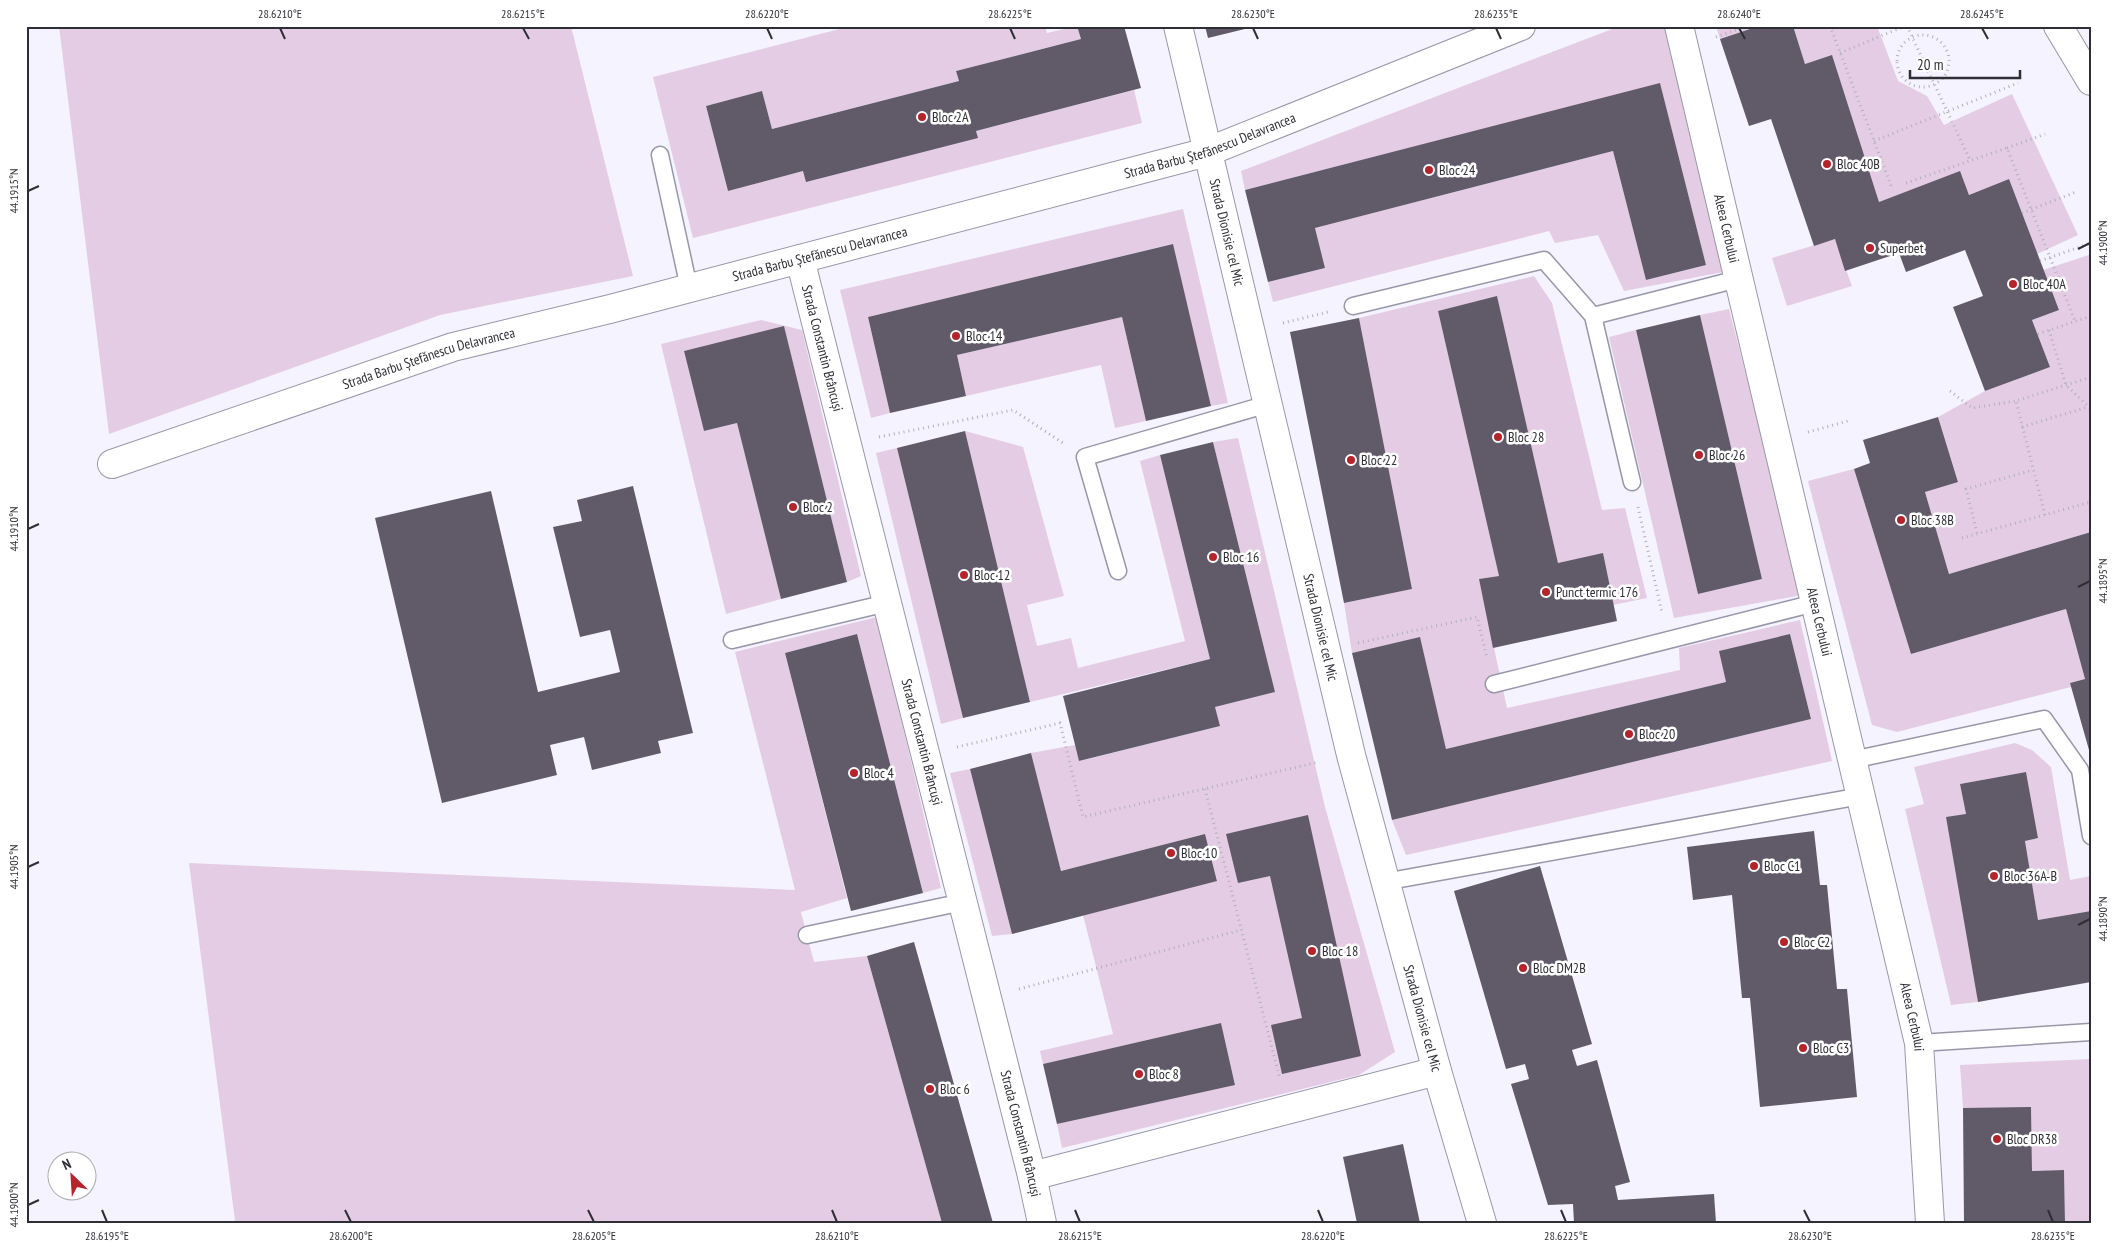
<svg xmlns="http://www.w3.org/2000/svg" width="2117" height="1249" font-family="'PT Sans Narrow',sans-serif">
  <style>
    .green { fill: #e5cce5 }
    .building { fill: #615a69 }
    .lines { fill: none; stroke-linecap: round; stroke-linejoin: round }
    .service-casing { stroke: #9897a9; stroke-width: 19 }
    .minor-casing { stroke: #9897a9; stroke-width: 30 }
    .secondary-casing { stroke: #9897a9; stroke-width: 30 }
    .path { stroke: #b1b1bb; stroke-width: 3; stroke-dasharray: 1 4; stroke-linecap: butt }
    .service { stroke: #fff; stroke-width: 16 }
    .minor { stroke: #fff; stroke-width: 28 }
    .secondary { stroke: #fff; stroke-width: 28 }
    .ticks { fill: none; stroke: #2e2e35; stroke-width: 2 }
    .poi-dot { fill: #b5242b; stroke: #fff; stroke-width: 2 }
    .labels { text-anchor: middle; stroke-width: 5; stroke-linejoin: round; paint-order: stroke }
    .poi-label { font-size: 14px; fill: #2e2e35; stroke: #fff; text-anchor: start }
    .street-label { font-size: 14px; fill: #2e2e35; stroke: #fff }
    .neatline { fill: none; stroke: #2e2e35; stroke-width: 2 }
    .ticks-label { font-size: 12px; text-anchor: middle; fill: #2e2e35 }
  </style>
  <rect width="100%" height="100%" fill="#f4f3ff"/>
  <!-- green -->
  <path class="green" d="M59,26H571L633,276L440,315L109,434Z
    M851,26H1045L1047,33L1077,26L1081,39L956,71L959,81L772,129L762,91L706,106L728,191L803,171L977,138L976,131L1134,90L1142,123L693,238L653,77Z
    M1620,26H1669L1729,271L1624,291L1598,235L1555,243L1549,231L1273,302L1268,282L1325,268L1315,228L1613,151L1646,280L1706,265L1660,84L1245,190L1241,171Z
    M1716,26H1759L1720,39Z
    M1793,26H1877L1898,81L1927,96L1944,125L2012,94L2078,235L2037,254L2009,179L1969,195L1960,172L1879,202L1832,56L1805,64Z
    M1183,209L1228,403L1211,406L1172,244L868,317L890,413L871,418L840,290Z
    M1835,239L1852,286L1787,306L1772,258Z
    M2089,255L2091,532L1949,574L1925,492L1958,481L1938,417L1985,391L2050,367L2032,320L2059,310L2043,270Z
    M1534,276L1552,303L1602,510L1625,508L1647,598L1613,605L1603,554L1558,563L1497,297L1438,311L1499,576L1479,579L1507,708L1680,670L1679,648L1800,620L1832,761L1406,855L1392,820L1811,719L1790,634L1720,651L1726,682L1446,749L1420,638L1352,653L1344,603L1412,589L1359,318Z
    M1729,309L1803,595L1674,618L1609,337L1636,330L1698,594L1762,579L1700,315Z
    M1122,317L1146,421L1115,428L1101,365L966,396L957,355Z
    M761,320L802,330L861,576L847,582L784,327L684,351L704,431L737,423L781,599L726,614L661,344Z
    M965,431L1023,447L1064,596L1027,605L1037,646L1071,638L1078,668L1185,641L1140,461L1160,455L1210,659L1030,702Z
    M1238,438L1325,807L1395,1052L1359,1075L1062,1148L1057,1124L1235,1084L1221,1023L1043,1064L1040,1051L1113,1034L1083,915L1217,880L1205,834L1061,871L1031,753L1075,745L1080,761L1219,726L1215,707L1275,692L1213,442Z
    M897,448L963,718L941,724L876,453Z
    M1854,469L1911,654L2066,609L2085,679L2070,683L2071,687L1897,732L1872,725L1808,481Z
    M877,617L941,888L923,893L857,634L785,653L847,898L801,912L814,962L867,956L942,1223L235,1221L189,863L795,890L735,652Z
    M2015,743L2032,750L2051,767L2070,880L2091,876V911L2038,920L2025,841L2038,838L2026,772L1960,784L1966,814L1978,1002L1951,1005L1905,809L1924,804L1914,767Z
    M970,769L1012,934L992,936L950,773Z
    M2091,1059V1223H2065L2064,1170L2032,1171L2031,1108H1963L1960,1065Z"/>
  <!-- building -->
  <path class="building" d="M1077,26H1124L1141,88L976,131L978,138L806,182L803,171L728,191L706,106L762,91L772,129L959,81L956,71L1081,39Z
    M1205,26H1253V27L1208,38Z
    M1759,26H1793L1805,64L1832,55L1879,202L1960,171L1969,195L2009,179L2059,310L2032,320L2050,367L1985,391L1953,307L1983,296L1965,250L1906,272L1899,253L1845,271L1835,239L1814,246L1771,119L1749,126L1720,39Z
    M1660,83L1706,265L1646,280L1613,151L1315,228L1325,268L1268,282L1245,190Z
    M1173,244L1211,406L1146,421L1122,317L957,355L966,396L890,413L868,317Z
    M1497,296L1558,563L1603,553L1617,621L1493,648L1479,579L1499,576L1438,311Z
    M1700,315L1762,579L1698,594L1636,330Z
    M1359,318L1412,589L1344,603L1290,332Z
    M784,326L847,582L781,599L737,423L704,431L684,351Z
    M1938,417L1958,482L1925,492L1949,574L2091,532V757L2070,683L2085,679L2066,609L1911,654L1854,469L1870,463L1863,440Z
    M965,431L1030,702L963,718L897,448Z
    M1213,442L1275,692L1215,707L1220,726L1079,761L1063,696L1210,659L1160,455Z
    M633,486L693,733L658,741L661,753L592,770L584,737L550,745L557,775L442,803L375,518L491,491L538,692L620,672L610,630L580,637L553,527L582,521L577,500Z
    M857,634L923,893L851,911L785,653Z
    M1790,634L1811,719L1392,820L1352,653L1420,637L1446,749L1726,682L1719,651Z
    M1031,753L1061,871L1205,834L1217,881L1012,934L970,769Z
    M2026,772L2038,838L2025,841L2038,920L2091,911V982L1978,1002L1946,817L1966,814L1960,784Z
    M1308,815L1361,1056L1282,1074L1271,1025L1302,1018L1270,876L1238,883L1226,834Z
    M1814,831L1820,885H1827L1837,989H1847L1857,1097L1760,1107L1750,998H1742L1732,895L1693,900L1687,847Z
    M1540,866L1592,1044L1572,1050L1577,1066L1597,1060L1630,1182L1615,1186L1618,1200L1714,1194L1716,1223H1574L1573,1204L1548,1205L1511,1084L1529,1079L1525,1064L1506,1069L1454,891Z
    M914,942L993,1223H942L867,956Z
    M1221,1023L1235,1085L1057,1124L1043,1064Z
    M2031,1107L2032,1171L2064,1170L2065,1223H1964L1963,1108Z
    M1403,1144L1420,1223H1357L1343,1157Z"/>
  <g class="lines">
    <!-- service casing -->
    <g class="service-casing">
      <path id="service" d="M660,155L689,288
        M1353,306L1544,260L1593,316L1738,279
        M1593,316L1632,482
        M1118,571L1085,457L1268,404
        M732,640L887,603
        M1494,684L1815,603
        M1852,760L2044,719L2080,770L2091,836
        M1384,882L1861,796
        M807,935L963,902
        M1919,1043L2091,1032"/>
    </g>
    <!-- minor casing -->
    <g class="minor-casing">
      <g id="minor">
        <path id="s1" d="M1178,26L1351,755L1437,1071L1482,1223"/>
        <path id="s2" d="M1679,26L1919,1043L1930,1223"/>
        <path id="s3" d="M800,259L1032,1176L1042,1223"/>
        <path id="s4" d="M112,464L453,347L610,309L1207,152L1521,26"/>
        <path d="M1032,1176L1437,1071"/>
      </g>
    </g>
    <!-- secondary casing -->
    <g class="secondary-casing">
      <path id="secondary" d="M2058,26L2091,81"/>
    </g>
    <!-- path -->
    <path class="path" d="M1830,26L1892,188
      M1907,26L1970,160
      M1897 61a26 26 0 1 1 52 0a26 26 0 1 1-52 0Z
      M1716,37L1748,26
      M1840,53L1905,26
      M1874,141L2018,83
      M2007,148L2045,134
      M1906,183L2007,148L2075,321
      M2022,213L2076,192
      M2040,261L2091,243
      M1283,323L1328,312
      M2049,330L2066,385L2091,409
      M2038,334L2091,316
      M1950,391L1972,408L2016,401
      M2022,427L2088,407
      M1808,432L1848,421
      M879,437L1013,410L1063,443
      M1638,507L1662,613
      M2045,515L2016,401L2091,377
      M1977,533L1966,489L2033,470
      M1962,538L2091,502
      M1358,643L1477,617L1487,658
      M957,747L1060,723L1083,817L1319,762
      M1205,789L1280,1079
      M1019,989L1241,930"/>
    <!-- service -->
    <use href="#service" class="service"/>
    <!-- minor -->
    <use href="#minor" class="minor"/>
    <!-- secondary -->
    <use href="#secondary" class="secondary"/>
  </g>
  <!-- ticks -->
  <path class="ticks" d="M280,28L285,39M523,28L529,39M767,28L772,39M1010,28L1015,39M1253,28L1258,39M1496,28L1501,39M1739,28L1745,39M1982,28L1988,39M28,191L39,186M2078,249L2090,243M28,529L39,524M2078,587L2090,581M28,867L39,862M2078,925L2090,919M28,1205L39,1200M102,1210L107,1222M345,1210L351,1222M588,1210L594,1222M832,1210L837,1222M1075,1210L1080,1222M1318,1210L1323,1222M1561,1210L1566,1222M1804,1210L1810,1222M2048,1210L2053,1222"/>
  <!-- markers -->
  <g class="poi-dot">
    <circle cx="922" cy="117" r="5"/>
    <circle cx="1827" cy="164" r="5"/>
    <circle cx="1429" cy="170" r="5"/>
    <circle cx="1870" cy="248" r="5"/>
    <circle cx="2013" cy="284" r="5"/>
    <circle cx="956" cy="336" r="5"/>
    <circle cx="1498" cy="437" r="5"/>
    <circle cx="1699" cy="455" r="5"/>
    <circle cx="1351" cy="460" r="5"/>
    <circle cx="793" cy="507" r="5"/>
    <circle cx="1901" cy="520" r="5"/>
    <circle cx="1213" cy="557" r="5"/>
    <circle cx="964" cy="575" r="5"/>
    <circle cx="1546" cy="592" r="5"/>
    <circle cx="1629" cy="734" r="5"/>
    <circle cx="854" cy="773" r="5"/>
    <circle cx="1171" cy="853" r="5"/>
    <circle cx="1754" cy="866" r="5"/>
    <circle cx="1994" cy="876" r="5"/>
    <circle cx="1784" cy="942" r="5"/>
    <circle cx="1312" cy="951" r="5"/>
    <circle cx="1523" cy="968" r="5"/>
    <circle cx="1803" cy="1048" r="5"/>
    <circle cx="1139" cy="1074" r="5"/>
    <circle cx="930" cy="1089" r="5"/>
    <circle cx="1997" cy="1139" r="5"/>
  </g>
  <g class="labels">
    <!-- poi labels -->
    <g class="poi-label">
      <text x="932" y="122">Bloc 2A</text>
      <text x="1837" y="169">Bloc 40B</text>
      <text x="1439" y="175">Bloc 24</text>
      <text x="1880" y="253">Superbet</text>
      <text x="2023" y="289">Bloc 40A</text>
      <text x="966" y="341">Bloc 14</text>
      <text x="1508" y="442">Bloc 28</text>
      <text x="1709" y="460">Bloc 26</text>
      <text x="1361" y="465">Bloc 22</text>
      <text x="803" y="512">Bloc 2</text>
      <text x="1911" y="525">Bloc 38B</text>
      <text x="1223" y="562">Bloc 16</text>
      <text x="974" y="580">Bloc 12</text>
      <text x="1556" y="597">Punct termic 176</text>
      <text x="1639" y="739">Bloc 20</text>
      <text x="864" y="778">Bloc 4</text>
      <text x="1181" y="858">Bloc 10</text>
      <text x="1764" y="871">Bloc C1</text>
      <text x="2004" y="881">Bloc 36A-B</text>
      <text x="1794" y="947">Bloc C2</text>
      <text x="1322" y="956">Bloc 18</text>
      <text x="1533" y="973">Bloc DM2B</text>
      <text x="1813" y="1053">Bloc C3</text>
      <text x="1149" y="1079">Bloc 8</text>
      <text x="940" y="1094">Bloc 6</text>
      <text x="2007" y="1144">Bloc DR38</text>
    </g>
    <!-- street labels -->
    <g class="street-label">
      <text dy="5" stroke="none"><textPath href="#s4" startOffset="1144">Strada Barbu Ștefănescu Delavrancea</textPath></text>
      <text dy="5" stroke="none"><textPath href="#s2" startOffset="208">Aleea Cerbului</textPath></text>
      <text dy="5" stroke="none"><textPath href="#s1" startOffset="212">Strada Dionisie cel Mic</textPath></text>
      <text dy="5" stroke="none"><textPath href="#s4" startOffset="739">Strada Barbu Ștefănescu Delavrancea</textPath></text>
      <text dy="5" stroke="none"><textPath href="#s3" startOffset="92">Strada Constantin Brâncuși</textPath></text>
      <text dy="5" stroke="none"><textPath href="#s4" startOffset="334">Strada Barbu Ștefănescu Delavrancea</textPath></text>
      <text dy="5" stroke="none"><textPath href="#s2" startOffset="612">Aleea Cerbului</textPath></text>
      <text dy="5" stroke="none"><textPath href="#s1" startOffset="618">Strada Dionisie cel Mic</textPath></text>
      <text dy="5" stroke="none"><textPath href="#s3" startOffset="498">Strada Constantin Brâncuși</textPath></text>
      <text dy="5" stroke="none"><textPath href="#s2" startOffset="1018">Aleea Cerbului</textPath></text>
      <text dy="5" stroke="none"><textPath href="#s1" startOffset="1022">Strada Dionisie cel Mic</textPath></text>
      <text dy="5" stroke="none"><textPath href="#s3" startOffset="902">Strada Constantin Brâncuși</textPath></text>
    </g>
  </g>
  <!-- border -->
  <rect width="2117" height="1249" fill="none" stroke="#ffffff" stroke-width="55"/>
  <!-- north arrow -->
  <g transform="translate(72 1176) rotate(335)"><circle r="24" fill="#ffffff" stroke="#ababae"/>
  <path d="M0-4L9 19L0 12L-9 19Z" fill="#b5242b"/>
  <text y="-8" font-size="14" font-weight="bold" text-anchor="middle" fill="#2e2e35">N</text>
  </g>
  <!-- scale -->
  <path d="M1910 70v8h110v-8" fill="none" stroke="#2e2e35" stroke-width="2.5"/>
  <text x="1917" y="70" font-size="15" fill="#2e2e35" stroke="#ffffff" stroke-width="4" paint-order="stroke">20 m</text>
  <rect x="28" y="28" width="2062" height="1194" class="neatline"/>
  <g class="ticks-label">
    <text x="280" y="18">28.6210°E</text>
    <text x="523" y="18">28.6215°E</text>
    <text x="767" y="18">28.6220°E</text>
    <text x="1010" y="18">28.6225°E</text>
    <text x="1253" y="18">28.6230°E</text>
    <text x="1496" y="18">28.6235°E</text>
    <text x="1739" y="18">28.6240°E</text>
    <text x="1982" y="18">28.6245°E</text>
    <text transform="translate(14 191) rotate(-90)" y="4">44.1915°N</text>
    <text transform="translate(2103 243) rotate(-90)" y="4">44.1900°N</text>
    <text transform="translate(14 529) rotate(-90)" y="4">44.1910°N</text>
    <text transform="translate(2103 581) rotate(-90)" y="4">44.1895°N</text>
    <text transform="translate(14 867) rotate(-90)" y="4">44.1905°N</text>
    <text transform="translate(2103 919) rotate(-90)" y="4">44.1890°N</text>
    <text transform="translate(14 1205) rotate(-90)" y="4">44.1900°N</text>
    <text x="107" y="1240">28.6195°E</text>
    <text x="351" y="1240">28.6200°E</text>
    <text x="594" y="1240">28.6205°E</text>
    <text x="837" y="1240">28.6210°E</text>
    <text x="1080" y="1240">28.6215°E</text>
    <text x="1323" y="1240">28.6220°E</text>
    <text x="1566" y="1240">28.6225°E</text>
    <text x="1810" y="1240">28.6230°E</text>
    <text x="2053" y="1240">28.6235°E</text>
  </g>
</svg>
